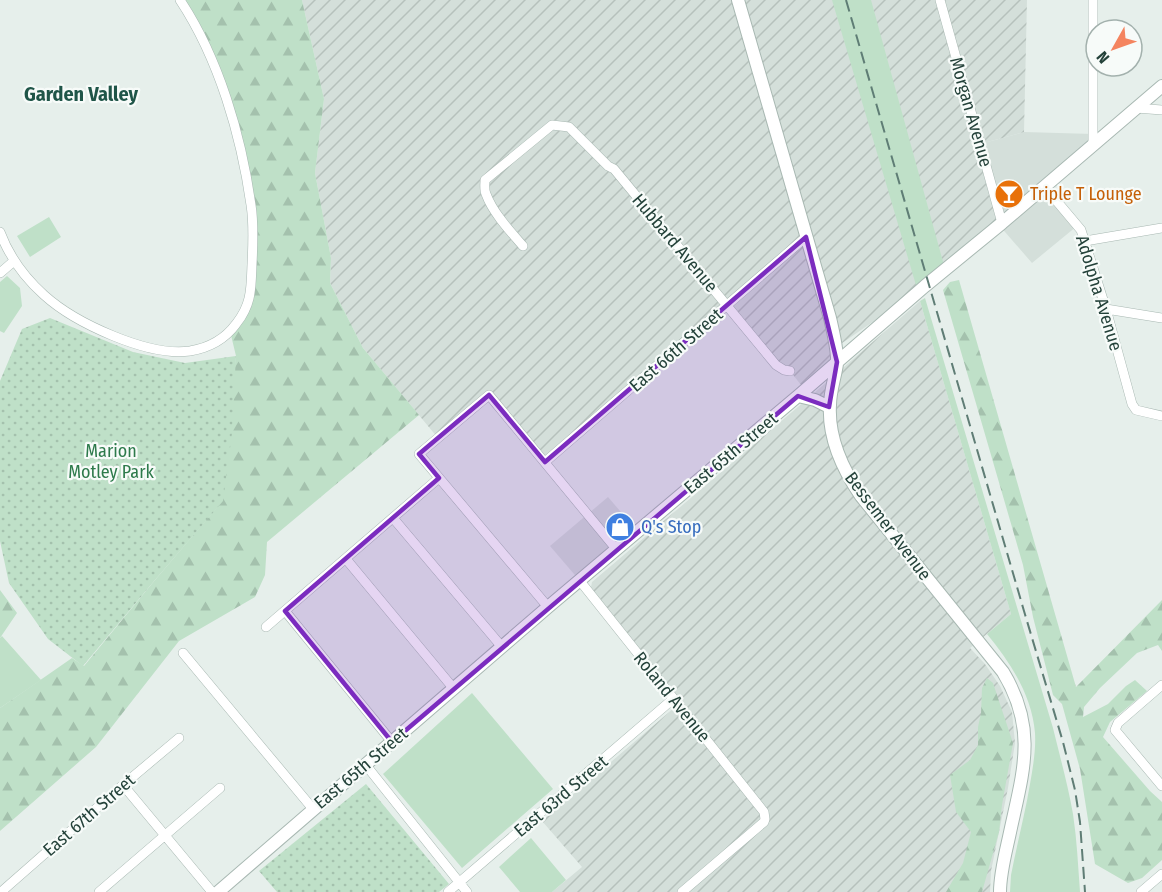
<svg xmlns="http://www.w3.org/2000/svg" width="1162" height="892" font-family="'Fira Sans Condensed',sans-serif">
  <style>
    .built { fill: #d4dfda }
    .industrial { fill: url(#industrial-furrows) }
    .grass { fill: #bfe0c8 }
    .forest { fill: url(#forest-firs) }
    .park { fill: url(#park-dots) }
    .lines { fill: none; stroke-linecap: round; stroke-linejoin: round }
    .minor-casing { stroke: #a8b8b2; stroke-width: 10 }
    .tertiary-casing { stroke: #a8b8b2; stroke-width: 14 }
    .minor { stroke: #fff; stroke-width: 9 }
    .tertiary { stroke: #fff; stroke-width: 12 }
    .rail { stroke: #5f7d75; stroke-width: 2; stroke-dasharray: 12 6; stroke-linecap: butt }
    .marked { fill: #7b2cbf; fill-opacity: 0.2; stroke: #7b2cbf; stroke-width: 4.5; stroke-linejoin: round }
    .labels { text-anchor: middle; stroke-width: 4.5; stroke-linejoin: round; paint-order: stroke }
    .street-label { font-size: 18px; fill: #24423a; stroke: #f7fbf9 }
    .food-label { font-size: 18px; fill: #c56008; stroke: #f7fbf9; text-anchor: start }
    .park-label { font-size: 18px; fill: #2d7a4b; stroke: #f7fbf9 }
    .shop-label { font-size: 18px; fill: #366cbe; stroke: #f7fbf9; text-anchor: start }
    .neighbourhood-label { font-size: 20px; font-weight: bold; fill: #1f5548; stroke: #f7fbf9 }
  </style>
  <defs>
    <pattern id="industrial-furrows" width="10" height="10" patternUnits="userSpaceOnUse" patternTransform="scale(1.5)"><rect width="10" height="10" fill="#d4dfda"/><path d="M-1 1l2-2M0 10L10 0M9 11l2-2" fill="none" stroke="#b6c1bc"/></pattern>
    <pattern id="forest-firs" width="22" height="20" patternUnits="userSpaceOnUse" patternTransform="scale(1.5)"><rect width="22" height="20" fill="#bfe0c8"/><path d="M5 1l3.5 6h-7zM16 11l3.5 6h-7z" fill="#a4c1ad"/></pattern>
    <pattern id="park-dots" width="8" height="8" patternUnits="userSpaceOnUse" patternTransform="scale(1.5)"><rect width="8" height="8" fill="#bfe0c8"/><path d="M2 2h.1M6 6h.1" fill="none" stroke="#a4c1ad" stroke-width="1.8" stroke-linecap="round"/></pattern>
  </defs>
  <rect width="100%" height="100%" fill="#e6efeb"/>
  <!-- built -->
  <path class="built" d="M1024,132L1093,134V145L1044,186L1077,226L1032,263L999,225L980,144Z
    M608,497L638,532L580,581L550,546Z"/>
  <!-- industrial -->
  <path class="industrial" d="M302,0H1027L1024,132L980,144L1002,223L929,283L835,348L837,362L805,390L790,371L784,370L727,306L545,462L489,395L438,438L363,348L330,283L331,258L315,173L324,99Z
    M920,301L1011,614L970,648L985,664L1000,686L1012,712L1015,743L1008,788L991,871L990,892H552L582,867L542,821L681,702L592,592L591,587L592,582L799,406Z"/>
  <!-- grass -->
  <path class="grass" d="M832,0H871L945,269L918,292Z
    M49,217L61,237L30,257L17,236Z
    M7,276L20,288L22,306L4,333L0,331V282Z
    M925,298L1053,728C1060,757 1068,785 1073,814C1077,840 1078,866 1080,892H1010L1011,875C1017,844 1025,814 1030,784C1033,767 1036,750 1035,733C1032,695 1010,662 987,634L1011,614L920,301Z
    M2,636L41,680L0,708V638Z
    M472,693L553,789L462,868L383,774Z
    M531,838L566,880L552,892H520L499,867Z"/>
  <!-- forest -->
  <path class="forest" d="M180,0H302L324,99L315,173L331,258L330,283L363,348L419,415L267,542L265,575L255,597L179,641L96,747L0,831V708L72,658L84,666L155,580L219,505L236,356L230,331L251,297V207L229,107Z
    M959,280L1076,687L1162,600V651L1158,645L1137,653L1100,688L1084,707L1083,717L1108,704L1126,686L1135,680L1147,691L1110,722L1103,737L1150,791L1162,802V860L1142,878L1128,883L1095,864L1080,769L1062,704L1053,695L1033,617L1023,565L943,290L950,282Z
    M0,590L17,613L0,638Z
    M987,678L993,683L1013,743L1002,805L999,832L982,892H946L963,863L971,832L956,812L950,775L970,760L978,745V727L981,713L982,688Z"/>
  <!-- park -->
  <path class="park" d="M50,318L133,352L185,363L236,356L232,433L223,501L155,580L83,666L48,639L9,583L0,541V381L22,329Z
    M366,784L449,884L439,892H277L259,871Z"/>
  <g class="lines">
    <!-- minor casing -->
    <g class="minor-casing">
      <path id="minor" d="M940,0L1002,223
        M1136,108L1162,110
        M1093,145V0
        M1044,186L1081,230L1106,309L1132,404L1136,410L1162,416
        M0,232C9,256 25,278 44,295C75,323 148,357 190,351C208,348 225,339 236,324C252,304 251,288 252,264C253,245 254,224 251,205C241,135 219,59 180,0
        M1085,241L1162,228
        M523,246C510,231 493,213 486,194C484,190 485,184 485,180L552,125L569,127L608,166L614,169L776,365L784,370L790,371
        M0,273L14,261
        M1106,309L1162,318
        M545,462L806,237
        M393,518L502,647
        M346,559L454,689
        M580,581L764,812L765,819L764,822L682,892
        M548,607L419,454L489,395L617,550
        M285,611L392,742
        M266,627L439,478
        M183,653L313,809
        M1162,685L1118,723L1115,730L1162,786
        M365,764L467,892
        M123,785L212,892
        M1,892L123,785L179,738
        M99,892L220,788
        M448,892L673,699
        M1141,892L1162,874"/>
    </g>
    <!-- tertiary casing -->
    <g class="tertiary-casing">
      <path id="tertiary" d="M738,0L830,318C833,331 838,351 837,364C835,378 830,391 830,405C828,438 843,470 861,496L1003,672C1039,731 1022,775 1009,837C1005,855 1000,874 1000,892
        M798,396L815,400L829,407
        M218,892L548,607L798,396L925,286L1002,223L1162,86"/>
    </g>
    <!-- minor -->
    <use href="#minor" class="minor"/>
    <!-- tertiary -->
    <use href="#tertiary" class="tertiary"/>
    <!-- rail -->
    <path class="rail" d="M846,0L1024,611L1063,742L1075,790L1080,822L1085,892"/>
  </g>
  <!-- marked area -->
  <path class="marked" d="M806,237L837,362L829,407L798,396L392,742L285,611L439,478L419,454L489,395L545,462Z"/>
  <!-- icons -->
  <defs>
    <g id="bar-disc" transform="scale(1.5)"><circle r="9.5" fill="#e8710a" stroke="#f7fbf9"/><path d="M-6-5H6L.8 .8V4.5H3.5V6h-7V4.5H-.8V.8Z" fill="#fff"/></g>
    <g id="shop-disc" transform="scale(1.5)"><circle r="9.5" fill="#3f7fe0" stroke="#f7fbf9"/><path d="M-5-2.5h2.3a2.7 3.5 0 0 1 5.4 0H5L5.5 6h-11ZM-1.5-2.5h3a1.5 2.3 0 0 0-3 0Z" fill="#fff"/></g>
  </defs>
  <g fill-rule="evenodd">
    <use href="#bar-disc" x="1009" y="194"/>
    <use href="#shop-disc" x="620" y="527"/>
  </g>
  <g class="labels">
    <!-- street labels -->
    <g class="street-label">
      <text transform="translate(971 112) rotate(74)" y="6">Morgan Avenue</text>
      <text transform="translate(675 243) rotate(50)" y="6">Hubbard Avenue</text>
      <text transform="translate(1099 293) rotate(73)" y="6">Adolpha Avenue</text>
      <text transform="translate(676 350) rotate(-41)" y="6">East 66th Street</text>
      <text transform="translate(731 453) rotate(-40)" y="6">East 65th Street</text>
      <text transform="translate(888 526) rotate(53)" y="6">Bessemer Avenue</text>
      <text transform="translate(672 697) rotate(51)" y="6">Roland Avenue</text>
      <text transform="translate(361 768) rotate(-40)" y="6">East 65th Street</text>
      <text transform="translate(561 796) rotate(-40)" y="6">East 63rd Street</text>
      <text transform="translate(89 815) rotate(-41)" y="6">East 67th Street</text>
    </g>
    <!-- food labels -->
    <g class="food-label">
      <text x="1030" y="200">Triple T Lounge</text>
    </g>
    <!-- park labels -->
    <g class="park-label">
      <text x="111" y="457">Marion<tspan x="111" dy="21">Motley Park</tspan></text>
    </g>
    <!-- shop labels -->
    <g class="shop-label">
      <text x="641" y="533">Q's Stop</text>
    </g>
    <!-- neighbourhood labels -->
    <g class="neighbourhood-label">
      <text x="81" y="101">Garden Valley</text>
    </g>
  </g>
  <!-- north arrow -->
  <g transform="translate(1114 48) rotate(230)"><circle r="28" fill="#f7fbf9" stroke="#a3b1ad" stroke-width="1.5"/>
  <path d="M0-4.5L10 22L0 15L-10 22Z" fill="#f4845f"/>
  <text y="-9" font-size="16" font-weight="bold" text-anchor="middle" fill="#24423a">N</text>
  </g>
</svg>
